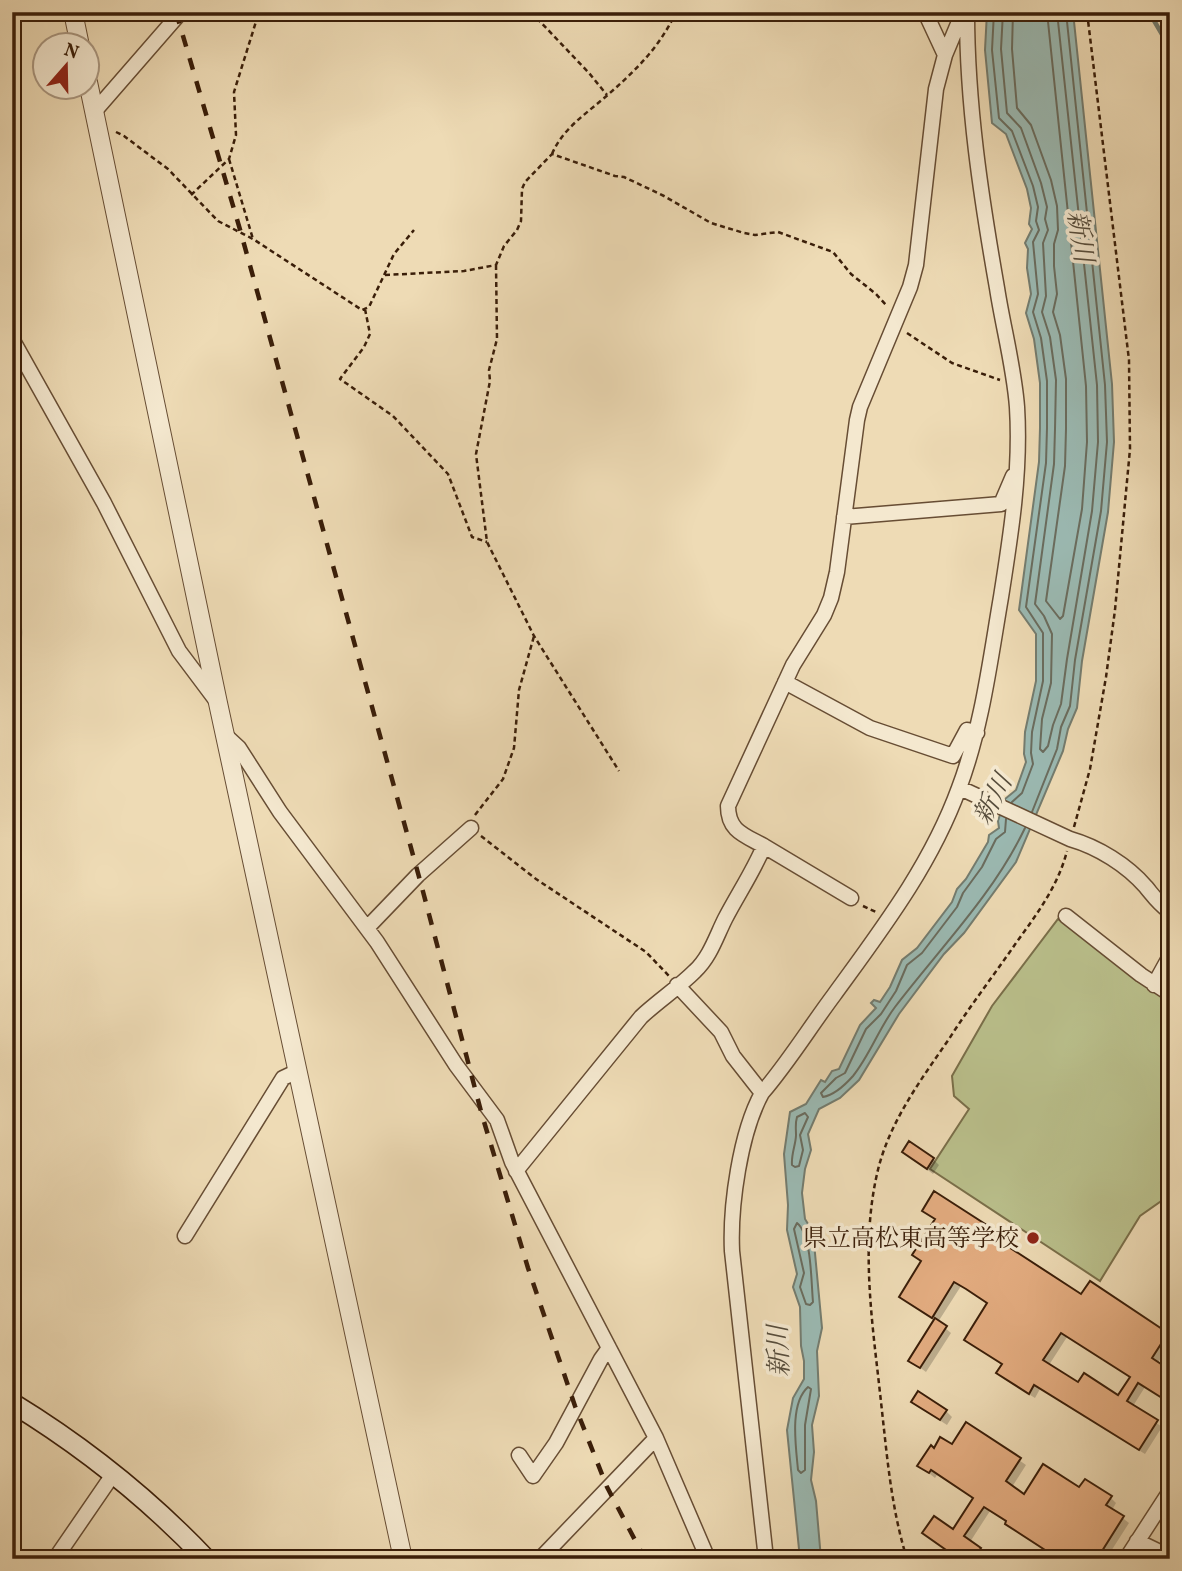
<svg xmlns="http://www.w3.org/2000/svg" width="1182" height="1571" font-family="Vollkorn,'Noto Serif JP',serif">
  <style>
    .green { fill: #bac08c; stroke: #7a6f4a; stroke-width: 2 }
    .water { fill: #9bbab3; stroke: #747c6f; stroke-width: 2 }
    .shadow { fill: #0003; fill-rule: evenodd }
    .lines { fill: none; stroke-linecap: round; stroke-linejoin: round }
    .shore { stroke: #6a6c5e; stroke-width: 2 }
    .stream { stroke: #747c6f; stroke-width: 4.5 }
    .building { fill: #e4ad81; stroke: #3a1e09; stroke-width: 2; fill-rule: evenodd }
    .minor-casing { stroke: #674d34; stroke-width: 17 }
    .tertiary-casing { stroke: #674d34; stroke-width: 20 }
    .secondary-casing { stroke: #3a1e09; stroke-width: 22 }
    .path { stroke: #3a1e09; stroke-width: 2.5; stroke-dasharray: 5 3.5; stroke-linecap: butt }
    .minor { stroke: #f4e8cf; stroke-width: 14 }
    .tertiary { stroke: #f4e8cf; stroke-width: 18 }
    .secondary { stroke: #f4e8cf; stroke-width: 19 }
    .rail { stroke: #3a1e09; stroke-width: 4.5; stroke-dasharray: 12 12; stroke-linecap: butt }
    .poi-dot { fill: #8f2418; stroke: #f4e8cf; stroke-width: 2.5 }
    .labels { text-anchor: middle; stroke-width: 7; stroke-linejoin: round; paint-order: stroke }
    .poi-label { font-size: 24px; fill: #3a1e09; stroke: #f4e8cf; text-anchor: end }
    .water-label { font-size: 26px; font-style: italic; fill: #574d3c; stroke: #f4e8cf }
  </style>
  <rect width="100%" height="100%" fill="#eedbb5"/>
  <filter id="stains"><feTurbulence type="fractalNoise" baseFrequency=".00286" numOctaves="4"/><feColorMatrix values="0 0 0 0 .2 0 0 0 0 .09 0 0 0 0 .02 0 0 0 .5 -.17"/></filter>
  <radialGradient id="worn" r=".72"><stop offset=".6" stop-color="#630" stop-opacity="0"/><stop offset="1" stop-color="#630" stop-opacity=".3"/></radialGradient>
  <!-- green -->
  <path class="green" d="M1058,919L1170,1001V1186L1164,1199L1140,1216L1100,1281L930,1169L969,1109L954,1096L952,1076L992,1006Z"/>
  <!-- water -->
  <path class="water" d="M987,12H1073L1112,384L1114,442L1108,512L1082,661L1077,708L1068,729L1063,751L1016,862L964,933L944,954L899,1014L859,1080L840,1098L819,1109L808,1134L811,1150L805,1169L802,1193L805,1219L813,1232L822,1328L817,1351L819,1396L812,1425L814,1452L811,1480L816,1501L821,1559H800L787,1430L793,1398L804,1379V1361L801,1346L800,1307L793,1287L797,1274L787,1230L788,1205L784,1154L790,1112L806,1104L821,1080L825,1082L832,1071L839,1069L860,1025L876,1008L871,1003L874,1000L880,1002L890,987L902,960L917,948L952,902L957,889L966,879L988,842L989,835L999,828L998,821L1005,799L1016,790L1026,762L1024,754L1025,732L1036,681V634L1019,610L1039,462L1040,428V383L1034,339L1026,313L1031,294L1027,268L1028,249L1025,243L1032,229L1029,224L1031,208L1027,189L1006,134L992,123L985,50Z
    M12,546C24,603 24,662 12,718Z"/>
  <!-- shadow -->
  <path class="shadow" d="M904,1152L933,1159L939,1165L933,1174Z
    M924,1211L995,1232L1000,1238L998,1242L1081,1297L1090,1283L1170,1337V1345L1157,1364L1170,1372V1403L1145,1387L1133,1406L1162,1427L1145,1454L1040,1389L1035,1398L1004,1379L999,1373L1003,1366L966,1340L989,1304L961,1286L938,1322L951,1333L926,1372L911,1361L936,1321L901,1297L922,1262L915,1255L936,1221ZM1067,1337L1131,1378L1119,1397L1079,1384L1049,1365Z
    M919,1407L946,1411L952,1417L947,1425Z
    M967,1424L1026,1465L1012,1487L1025,1496L1080,1490L1110,1497L1116,1503L1112,1510L1129,1523L1106,1559H1062L990,1511L970,1542L985,1555L982,1559H959L930,1539L924,1533L953,1531L975,1499L937,1475L935,1478L920,1466L934,1451L953,1447Z"/>
  <g class="lines">
    <!-- shore -->
    <path class="shore" d="M994,12L992,50L999,118L1012,131L1033,186L1038,207L1036,221L1039,230L1033,242L1038,294L1033,312L1041,338L1047,381V428L1046,463L1026,607L1043,633V681L1032,732L1031,753L1033,764L1022,793L1012,802
      M1003,12L1001,49L1007,113L1021,128L1041,183L1047,207L1045,219L1048,230L1043,243L1046,296L1042,312L1050,337L1056,380L1055,429L1054,464L1035,604L1044,616L1052,634L1051,683L1042,719L1040,749L1043,752L1048,746L1053,725L1061,704L1067,659L1092,511L1098,442L1097,385L1057,12
      M1013,12L1012,49L1017,108L1031,125L1051,180L1057,206L1058,230L1054,244V266L1057,294L1053,312L1060,335L1066,379V429L1065,466L1046,601L1060,619L1063,616L1082,509L1087,442L1086,386L1047,12
      M12,592L15,639L12,674
      M1032,812L1057,749L1061,727L1070,706L1075,660L1101,511L1107,442L1105,385L1066,12
      M1006,819L1005,832L996,839L982,867L963,893L957,907L922,953L907,965L896,991L881,1014L866,1029L845,1073L836,1078L821,1093L823,1097C834,1095 845,1085 853,1076C870,1055 879,1028 895,1007C940,948 993,895 1025,828
      M805,1113L808,1117L800,1135L803,1150L799,1166L795,1167L792,1165C791,1154 796,1144 796,1135C796,1128 795,1124 797,1117Z
      M797,1223C812,1235 811,1282 813,1302L810,1305L806,1304L800,1287L804,1273L794,1229Z
      M808,1387L811,1389L805,1425V1470L801,1473L798,1470C796,1447 789,1404 808,1387Z"/>
    <!-- stream -->
    <path class="stream" d="M1149,12L1170,48"/>
  </g>
  <!-- building -->
  <path class="building" d="M909,1141L934,1158L927,1169L902,1152Z
    M934,1191L996,1231L992,1236L1081,1294L1090,1281L1168,1333L1152,1358L1170,1370V1403L1138,1383L1127,1401L1158,1420L1139,1450L1034,1385L1029,1394L996,1373L1002,1364L964,1340L987,1303L966,1289L954,1282L932,1318L899,1297L921,1261L912,1255L935,1219L922,1211ZM1061,1333L1130,1377L1118,1395L1084,1373L1078,1382L1043,1360Z
    M935,1318L947,1326L920,1368L908,1361Z
    M918,1391L947,1410L940,1420L911,1402Z
    M966,1422L1021,1458L1006,1481L1024,1494L1043,1464L1079,1487L1085,1479L1112,1496L1106,1505L1124,1516L1097,1559H1059L1005,1524L1006,1521L984,1507L964,1536L981,1548L973,1559H959L922,1533L934,1516L953,1529L973,1498L931,1470L929,1473L917,1466L931,1445L934,1448L940,1437L952,1444Z"/>
  <g class="lines">
    <!-- minor casing -->
    <g class="minor-casing">
      <path id="minor" d="M925,12L945,55
        M94,112L181,12
        M12,339L104,503L179,651L215,699
        M844,517L1001,504L1013,476
        M785,682L870,728L953,756L967,730L977,733
        M226,736L239,748L280,812L377,942L456,1065L497,1120L512,1162L656,1438L708,1559
        M960,788L1070,839C1098,847 1127,865 1146,887C1155,898 1158,903 1170,912
        M764,846L851,898
        M1066,916L1141,975L1170,994
        M367,928L418,875L471,828
        M677,985L721,1032L733,1056L762,1093
        M1154,985L1170,956
        M516,1171L641,1017C658,1001 678,988 695,971C710,957 716,937 725,919C738,894 753,872 764,846C744,835 728,831 728,806L793,665L824,615L831,598L837,572L857,420L860,407L910,287L916,265L936,89L945,55L963,12
        M185,1236L283,1078L298,1071
        M519,1455L533,1476L556,1443L601,1359L609,1348
        M1137,1541L1170,1557
        M55,1559L114,1473
        M540,1559L656,1438
        M766,1559L732,1251C730,1206 740,1133 762,1093C788,1063 810,1027 834,995C882,929 931,865 959,788C982,727 990,661 1001,597C1011,534 1021,471 1017,407C1014,367 1003,327 997,288C981,197 967,105 967,12
        M1126,1559L1170,1491"/>
    </g>
    <!-- tertiary casing -->
    <g class="tertiary-casing">
      <path id="tertiary" d="M73,12L80,46
        M88,82L218,703L403,1559"/>
    </g>
    <!-- secondary casing -->
    <g class="secondary-casing">
      <path id="secondary" d="M12,1403C84,1447 148,1498 206,1559"/>
    </g>
    <!-- path -->
    <path class="path" d="M531,12L589,73L607,95
      M116,132L124,136L168,169L218,221L253,239L362,310L369,307L394,254L414,230
      M552,154C562,130 583,116 603,99C633,73 659,49 676,12
      M229,159L253,239
      M191,195L229,159L236,135L234,92L259,12
      M496,265L497,339L489,370L490,381L476,454L487,542L534,636L619,771
      M385,275L464,271L496,265L504,246L517,230L521,221L522,189L525,182L552,154L615,176L624,177L664,196L711,223L744,233L755,235L778,232L833,252L851,274L876,294L887,306
      M365,309L370,334L364,347L340,379L393,416L448,474L472,537L487,542
      M907,333L952,363L1000,380
      M475,815L503,779L514,748L519,690L534,636
      M1074,827L1090,769L1106,677L1115,610L1130,449L1129,360L1087,12
      M481,836L536,879L646,952L669,976
      M863,906L876,912
      M907,1559C891,1508 887,1455 881,1402C873,1327 860,1249 877,1174C888,1124 920,1081 949,1039C970,1006 994,975 1016,943C1037,914 1058,886 1067,851"/>
    <!-- minor -->
    <use href="#minor" class="minor"/>
    <!-- tertiary -->
    <use href="#tertiary" class="tertiary"/>
    <!-- secondary -->
    <use href="#secondary" class="secondary"/>
    <!-- rail -->
    <path class="rail" d="M176,12L241,233L421,884L482,1115L528,1268L575,1406L607,1487L645,1559"/>
  </g>
  <!-- markers -->
  <circle class="poi-dot" cx="1033" cy="1238" r="7"/>
  <g class="labels">
    <!-- poi labels -->
    <g class="poi-label">
      <text x="1019" y="1246">県立高松東高等学校</text>
    </g>
    <!-- water labels -->
    <g class="water-label">
      <text transform="translate(1081 236) rotate(81)" y="9">新川</text>
      <text transform="translate(992 799) rotate(-62)" y="9">新川</text>
      <text transform="translate(778 1351) rotate(-92)" y="9">新川</text>
    </g>
  </g>
  <!-- margin -->
  <rect width="1182" height="1571" fill="none" stroke="#eedbb5" stroke-width="42"/>
  <rect x="14" y="14" width="1154" height="1543" fill="none" stroke="#3a1e09" stroke-width="3.5"/>
  <rect x="21" y="21" width="1140" height="1529" fill="none" stroke="#3a1e09" stroke-width="2"/>
  <!-- north arrow -->
  <g transform="translate(66 66) rotate(20)"><circle r="33" fill="#f4e8cf" stroke="#aa9780" stroke-width="2"/>
  <path d="M0-5L12 26L0 18L-12 26Z" fill="#8f2418"/>
  <text y="-10" font-size="19" font-weight="bold" text-anchor="middle" fill="#3a1e09">N</text>
  </g>
  <rect width="100%" height="100%" filter="url(#stains)"/>
  <rect width="100%" height="100%" fill="url(#worn)"/>
</svg>
